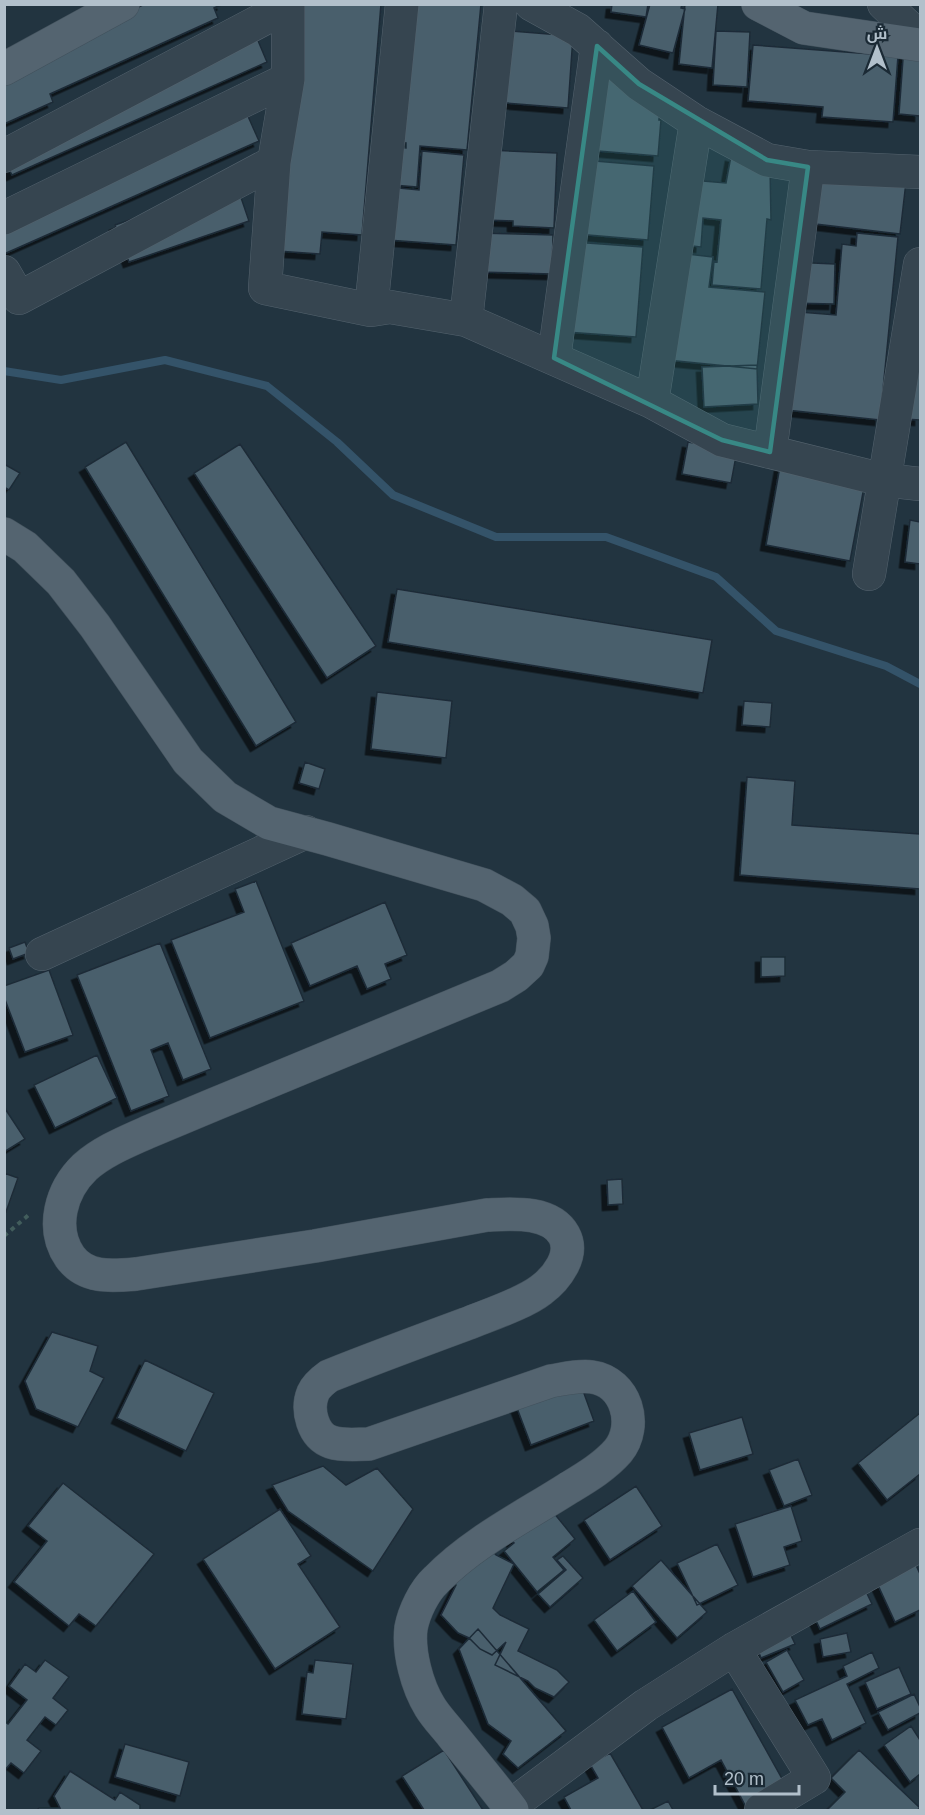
<svg xmlns="http://www.w3.org/2000/svg" width="925" height="1815" font-family="Helvetica,Cairo,sans-serif">
  <style>
    .lines { fill: none; stroke-linecap: round; stroke-linejoin: round }
    .stream { stroke: #345369; stroke-width: 8 }
    .building { fill: #4a5e6c; stroke: #1d2c37; stroke-width: 1.5; filter: url(#shadow) }
    .minor-casing { stroke: #54636e; stroke-width: 34 }
    .major-casing { stroke: #42515c; stroke-width: 34 }
    .path { stroke: #425d5c; stroke-width: 4; stroke-dasharray: 4.5 4.5; stroke-linecap: butt }
    .minor { stroke: #364550; stroke-width: 33 }
    .major { stroke: #546470; stroke-width: 33 }
    .marked { fill: #388885; fill-opacity: 0.2; stroke: #388885; stroke-width: 4.5; stroke-linejoin: round }
  </style>
  <defs>
    <filter id="shadow"><feDropShadow dx="-5.5" dy="5.5" stdDeviation="0" flood-color="#0009"/></filter>
  </defs>
  <rect width="100%" height="100%" fill="#223440"/>
  <g class="lines">
    <!-- stream -->
    <path class="stream" d="M4,371L61,380L165,360L267,386L337,442L393,495L496,537H606L716,577L776,631L886,666L920,684"/>
  </g>
  <!-- building -->
  <path class="building" d="M145,4H223L214,8L218,18L50,94L53,102L4,124V80L45,50Z
    M297,4H381L362,235L322,232L320,254L277,251Z
    M399,4H481L467,150L420,146L417,187L381,184L385,146L406,148V143L386,142Z
    M612,4H648L646,17L611,12Z
    M650,4H682L681,8L685,9L673,53L639,45Z
    M685,4H718L712,68L679,64Z
    M499,30L573,36L568,108L494,102Z
    M254,31L267,62L12,175L4,160Z
    M716,31L750,32L747,87L713,85Z
    M753,45L898,56L893,122L822,117L823,107L748,101Z
    M904,45L920,46V116L899,114Z
    M592,77L662,83L659,120H661L658,156L586,150Z
    M243,105L259,141L4,254V212Z
    M487,150L557,153L554,228L513,226V221L484,220Z
    M422,151L464,155L456,245L374,239L378,186L419,190Z
    M731,156L770,167L771,220L767,219L761,289L712,285L714,261L717,262L721,220L703,218L701,247L683,245L691,180L726,183Z
    M583,160L654,166L648,240L576,234Z
    M813,171L906,182L900,234L807,223Z
    M236,183L249,221L129,262L115,225Z
    M478,233L553,235L552,274L477,272Z
    M857,233L898,237L880,420L777,409L787,311L836,315L842,244L856,246Z
    M573,242L643,247L636,337L566,332Z
    M670,252L713,257L709,287L765,292L757,369L657,359Z
    M790,262L835,264L834,304L789,303Z
    M757,365L758,404L704,407L702,367Z
    M909,368L920,369V420L904,419Z
    M126,442L296,722L256,746L85,467Z
    M688,442L737,451L731,483L682,474Z
    M240,444L376,646L327,678L194,473Z
    M4,464L20,473L9,490L4,487Z
    M780,466L865,482L850,561L766,545Z
    M910,520L920,522V564L905,562Z
    M397,589L712,640L703,693L388,642Z
    M377,692L452,701L446,758L371,749Z
    M744,701L772,703L770,727L742,725Z
    M305,762L325,769L319,789L299,783Z
    M747,777L795,781L792,825L920,834V889L740,875Z
    M256,881L304,1001L210,1038L171,940L244,912L235,889Z
    M385,902L407,955L385,964L391,979L367,989L357,966L310,986L291,943Z
    M25,942L29,953L13,959L9,948Z
    M160,943L211,1069L183,1080L168,1043L151,1050L169,1096L131,1111L77,975Z
    M761,957H785V976L761,977Z
    M49,970L73,1035L25,1052L4,997V986Z
    M97,1055L117,1098L55,1128L34,1085Z
    M4,1107L25,1139L4,1152Z
    M4,1173L18,1178L6,1212L4,1211Z
    M622,1179L623,1204L608,1205L607,1180Z
    M52,1332L98,1346L90,1371L104,1378L78,1427L36,1409L25,1381Z
    M145,1360L214,1393L186,1451L117,1418Z
    M581,1385L594,1421L531,1445L517,1408Z
    M920,1413V1474L887,1500L858,1463Z
    M742,1417L753,1454L700,1470L689,1433Z
    M798,1459L812,1495L784,1506L769,1470Z
    M323,1466L346,1485L377,1468L413,1509L373,1571L288,1511L272,1485Z
    M63,1483L154,1554L96,1626L79,1614L69,1626L14,1582L47,1541L28,1526Z
    M636,1486L662,1526L610,1560L584,1520Z
    M545,1502L575,1539L553,1557L564,1570L537,1592L504,1551L514,1543L506,1534Z
    M791,1506L802,1541L784,1547L790,1565L753,1577L735,1524Z
    M280,1509L311,1556L298,1564L340,1627L275,1669L203,1559Z
    M474,1532L496,1555L514,1564L493,1608L500,1615L529,1629L518,1651L557,1670L569,1682L554,1697L535,1688L528,1681L495,1665L506,1642L492,1655L480,1649L469,1638L458,1633L441,1615L456,1585L441,1577Z
    M717,1544L738,1585L697,1605L677,1563Z
    M910,1552L920,1574V1610L895,1622L871,1570Z
    M563,1556L583,1578L550,1607L538,1594L566,1570L557,1560Z
    M661,1560L707,1612L677,1638L632,1586Z
    M859,1577L872,1604L820,1629L807,1602Z
    M633,1591L656,1622L617,1651L594,1620Z
    M782,1616L795,1644L761,1658L750,1630Z
    M478,1629L566,1731L518,1768L503,1754L511,1741L488,1724L459,1649Z
    M847,1633L851,1652L823,1657L820,1639Z
    M787,1650L804,1680L783,1692L766,1662Z
    M872,1652L879,1668L847,1684L866,1723L832,1740L822,1719L808,1725L795,1700L847,1676L843,1666Z
    M45,1660L69,1677L53,1698L68,1710L56,1725L45,1717L27,1740L41,1751L24,1773L11,1763L4,1771V1721L8,1724L27,1700L9,1686L25,1664L36,1672Z
    M315,1660L353,1664L346,1719L302,1714L307,1672L313,1673Z
    M899,1667L911,1694L877,1709L865,1682Z
    M732,1689L785,1784L745,1805L721,1760L689,1778L662,1727Z
    M914,1694L920,1707V1713L888,1730L878,1712Z
    M911,1726L920,1740V1774L910,1782L884,1745Z
    M125,1744L189,1762L180,1796L115,1777Z
    M444,1750L483,1810H424L402,1776Z
    M859,1750L920,1808L917,1810H827L845,1792L831,1778Z
    M610,1753L643,1810H571L564,1797L598,1778L590,1764Z
    M70,1771L115,1800L120,1792L140,1805V1810H37L39,1808H60L54,1796Z
    M668,1801L673,1810H650Z"/>
  <g class="lines">
    <!-- minor casing -->
    <g class="minor-casing">
      <path id="minor" d="M288,4V79L274,162L265,288L371,310L390,307L466,320L652,402L722,440L884,480L920,484
        M531,4L578,30L639,84L696,122L767,160L808,167L920,172
        M884,4L920,38
        M4,156L288,6
        M4,218L288,79
        M4,272L19,298L274,162
        M371,310L402,4
        M466,320L501,4
        M554,358L597,46
        M652,402L696,122
        M770,452L808,167
        M869,574L920,264
        M42,954L306,832
        M734,1649L814,1778L761,1810
        M509,1807L646,1705L734,1649L920,1545"/>
    </g>
    <!-- major casing -->
    <g class="major-casing">
      <path id="major" d="M758,4L804,28L920,45
        M4,69L123,4
        M4,534L25,547L61,582L95,626L188,761L225,797L269,823L328,839L484,885L512,900L525,911L532,926L534,938L532,956L528,965L516,976L500,986C405,1025 310,1064 215,1104C193,1113 170,1123 148,1132C126,1142 103,1151 85,1167C61,1190 50,1228 70,1257C86,1279 112,1276 136,1274L315,1246L487,1215C511,1214 550,1210 564,1235C575,1255 556,1279 541,1290C523,1304 488,1315 466,1324C420,1341 374,1358 329,1376C322,1381 316,1386 313,1393C306,1410 313,1436 331,1442C343,1446 357,1444 369,1444L551,1381C564,1379 578,1375 592,1377C626,1382 639,1425 618,1451C604,1467 585,1478 567,1489C523,1517 473,1542 436,1580C424,1591 414,1612 411,1628C408,1652 417,1686 430,1707C436,1717 445,1726 452,1735C472,1760 493,1785 512,1810"/>
    </g>
    <!-- path -->
    <path class="path" d="M4,1236L31,1213"/>
    <!-- minor -->
    <use href="#minor" class="minor"/>
    <!-- major -->
    <use href="#major" class="major"/>
  </g>
  <!-- marked area -->
  <path class="marked" d="M597,46L639,84L767,160L808,167L770,452L722,440L554,358Z"/>
  <!-- border -->
  <rect width="925" height="1815" fill="none" stroke="#b2c0cb" stroke-width="12"/>
  <!-- north arrow -->
  <g transform="translate(877 48)" stroke="#1b2a35" stroke-width="4.5" paint-order="stroke">
  <path d="M0-4.5L10 22L0 15L-10 22Z" fill="#b2c0cb"/>
  <text y="-9" font-size="16" font-weight="bold" text-anchor="middle" fill="#b2c0cb">ش</text>
  </g>
  <!-- scale -->
  <path d="M715 1785v9h84v-9" fill="none" stroke="#b2c0cb" stroke-width="3"/>
  <text x="724" y="1785" font-size="18" fill="#b2c0cb" stroke="#1b2a35" stroke-width="4.5" paint-order="stroke">20 m</text>
</svg>
